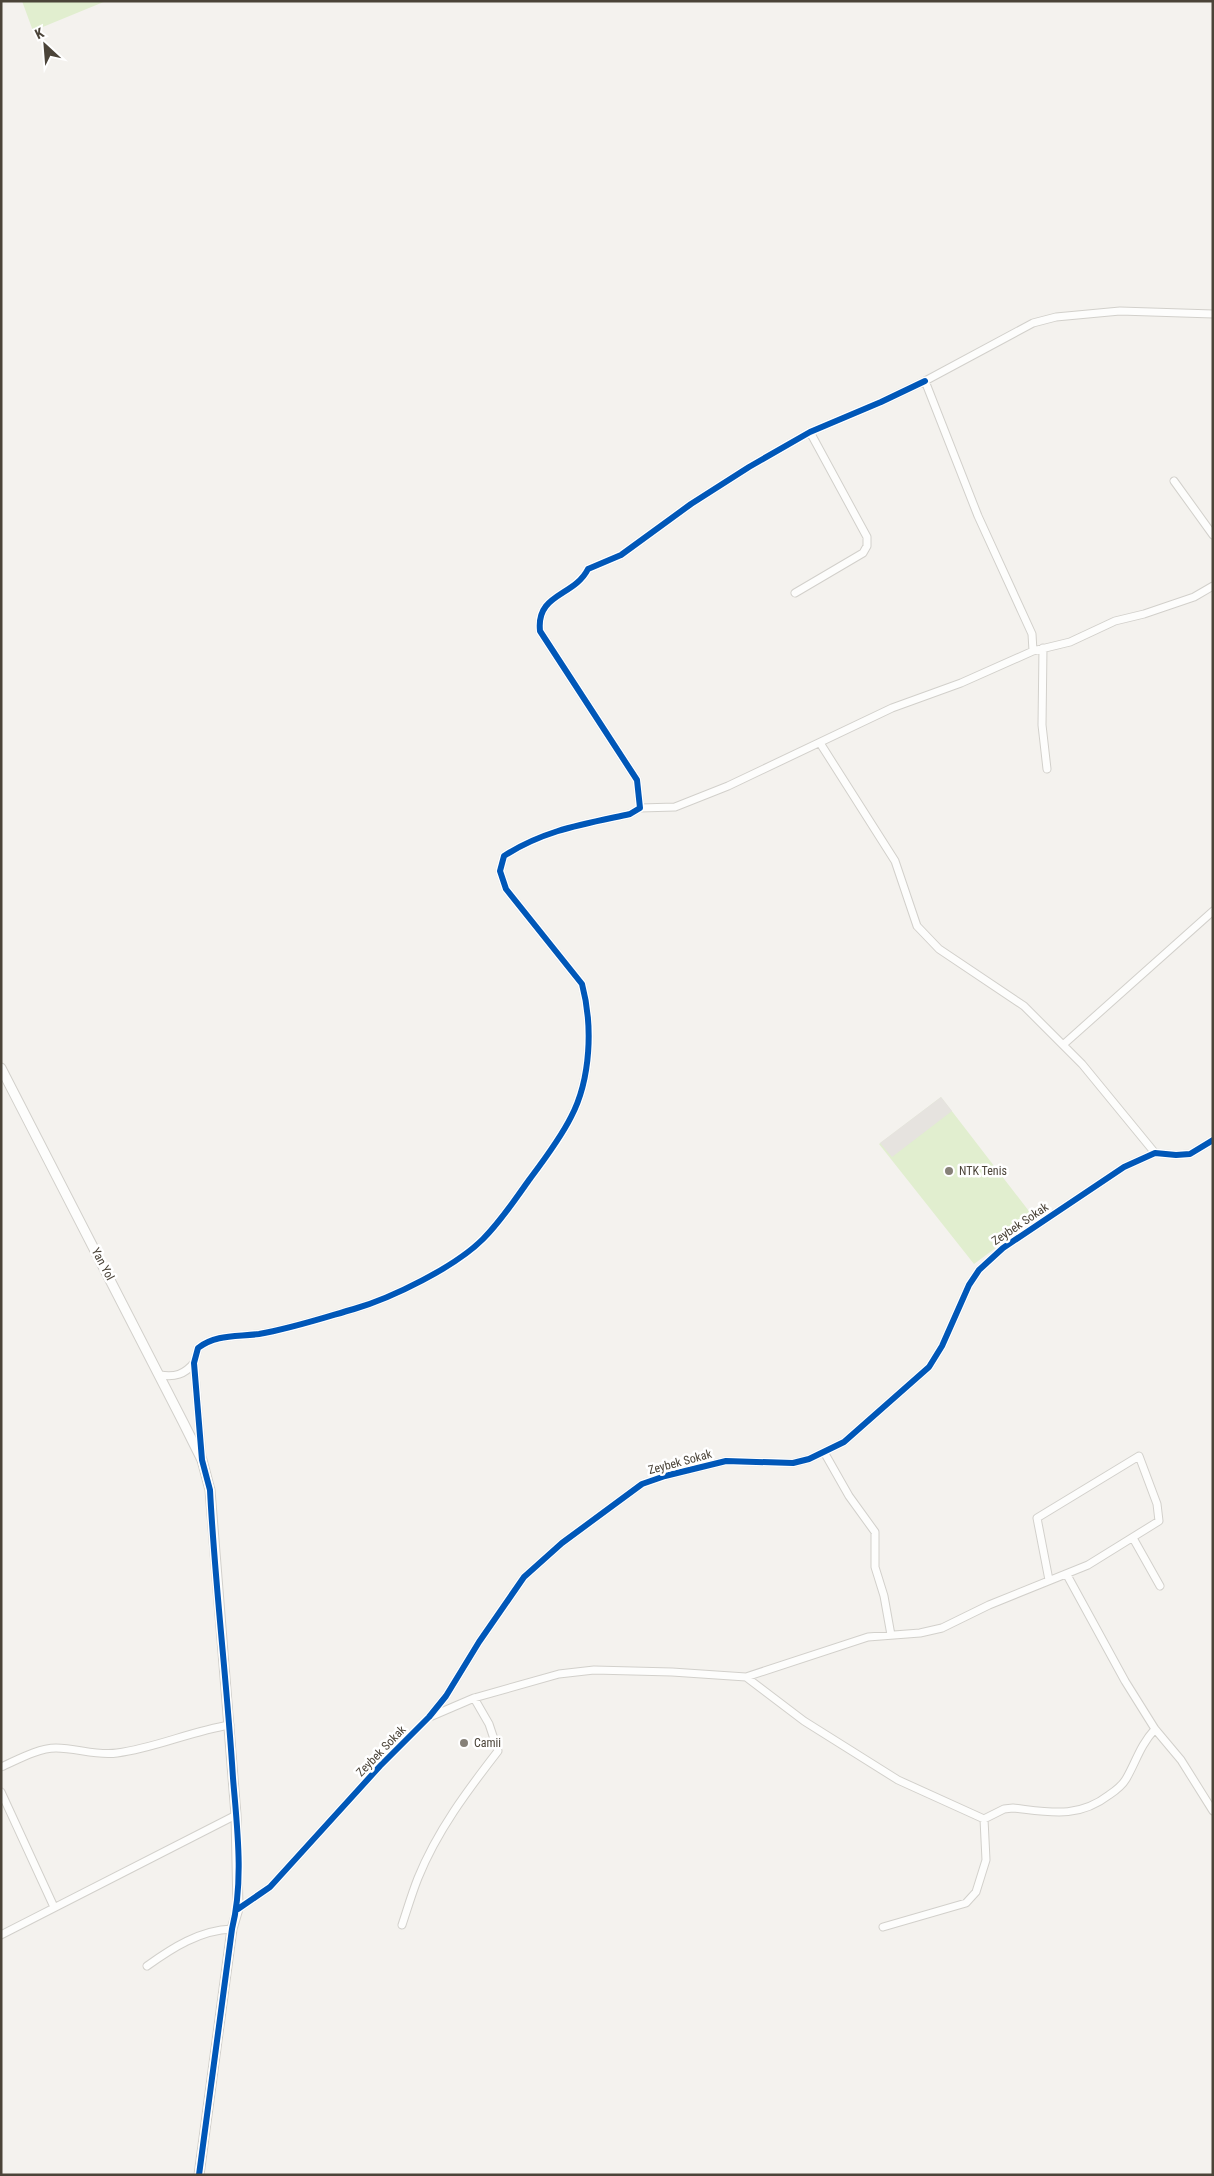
<svg xmlns="http://www.w3.org/2000/svg" width="1214" height="2176" font-family="'Roboto Condensed',sans-serif">
  <style>
    .green { fill: #e1eecf }
    .parking { fill: #e6e3df }
    .lines { fill: none; stroke-linecap: round; stroke-linejoin: round }
    .minor-casing { stroke: #d2d0cb; stroke-width: 9 }
    .tertiary-casing { stroke: #d2d0cb; stroke-width: 11 }
    .minor { stroke: #fdfdfc; stroke-width: 7 }
    .tertiary { stroke: #fdfdfc; stroke-width: 9 }
    .cycleway-casing { stroke: #fff; stroke-width: 9 }
    .cycleway { stroke: #0057b8; stroke-width: 6 }
    .poi-dot { fill: #868178; stroke: #fff; stroke-width: 2 }
    .labels { text-anchor: middle; stroke-width: 5; stroke-linejoin: round; paint-order: stroke }
    .poi-label { font-size: 12px; fill: #4b4439; stroke: #fff; text-anchor: start }
    .street-label { font-size: 12px; fill: #4b4439; stroke: #fff }
  </style>
  <rect width="100%" height="100%" fill="#f4f2ee"/>
  <!-- green -->
  <path class="green" d="M22,1H106L33,31Z
    M941,1097L1035,1219L974,1264L879,1144Z"/>
  <!-- parking -->
  <path class="parking" d="M941,1097L952,1111L892,1157L880,1143Z"/>
  <g class="lines">
    <!-- minor casing -->
    <g class="minor-casing">
      <path id="minor" d="M1174,481L1213,535
        M795,593L863,553L867,546V537L810,432
        M1043,648L1042,725L1047,769
        M1033,651L1070,642L1115,621L1144,614L1194,597L1213,586
        M820,743L895,861L917,926L939,949L1024,1006L1082,1064L1155,1153
        M640,808L675,807L728,786L892,708L961,683L1033,651L1032,634L978,516L925,381L1033,323L1056,317L1120,311L1213,314
        M1064,1044L1213,911
        M160,1375C175,1377 184,1375 194,1363
        M824,1452L849,1496L875,1532V1567L884,1596L891,1635
        M202,1458L194,1363L198,1348C216,1334 237,1337 259,1334C290,1329 323,1318 354,1309C392,1298 455,1267 483,1239C500,1222 515,1200 529,1180C544,1160 560,1139 571,1117C591,1079 593,1025 582,984L506,889L500,871L504,856C544,830 584,824 630,814L640,808L637,780L540,631C536,593 574,597 588,569L621,555L691,504L749,467L810,432L881,402L925,381
        M1133,1538L1160,1586
        M1067,1575L1125,1681L1155,1729L1181,1760L1213,1811
        M746,1677L868,1637L920,1633L942,1628L989,1605L1088,1565L1159,1521L1157,1504L1139,1456L1037,1518L1049,1580
        M432,1716L474,1698L559,1674L594,1670L672,1672L746,1677L804,1721L898,1780L984,1819L1004,1809L1013,1808C1049,1812 1078,1819 1109,1795C1115,1791 1122,1786 1126,1779C1137,1760 1139,1747 1155,1729
        M1,1767C17,1760 38,1748 56,1748C77,1748 96,1756 117,1753C156,1748 191,1731 230,1725
        M1,1792L54,1907
        M238,1909L270,1887L380,1766L429,1717L446,1696L479,1642L524,1577L562,1543L642,1484L665,1476L726,1461L793,1463L809,1459L844,1442L929,1367L942,1346L969,1285L979,1270L1003,1248L1124,1167L1155,1153L1176,1155L1190,1154L1213,1140
        M402,1925C407,1910 412,1893 418,1878C437,1831 467,1791 498,1751L489,1724L474,1698
        M883,1927L966,1903L976,1892L986,1860L984,1819
        M1,1935L236,1815
        M147,1966C172,1948 200,1930 232,1929"/>
    </g>
    <!-- tertiary casing -->
    <g class="tertiary-casing">
      <path id="tertiary" d="M1,1068L183,1422L202,1460L210,1490L236,1815L238,1909L232,1929L199,2175"/>
    </g>
    <!-- minor -->
    <use href="#minor" class="minor"/>
    <!-- tertiary -->
    <use href="#tertiary" class="tertiary"/>
    <!-- cycleway casing -->
    <g class="cycleway-casing">
      <path id="cycleway" d="M238,1909L270,1887L380,1766L429,1717L446,1696L479,1642L524,1577L562,1543L642,1484L665,1476L726,1461L793,1463L809,1459L844,1442L929,1367L942,1346L969,1285L979,1270L1003,1248L1124,1167L1155,1153L1176,1155L1190,1154L1213,1140
        M199,2175L232,1929C244,1881 237,1827 233,1778C227,1682 215,1586 210,1490L202,1460L194,1363L198,1348C216,1334 237,1337 259,1334C290,1329 323,1318 354,1309C392,1298 455,1267 483,1239C500,1222 515,1200 529,1180C544,1160 560,1139 571,1117C591,1079 593,1025 582,984L506,889L500,871L504,856C544,830 584,824 630,814L640,808L637,780L540,631C536,593 574,597 588,569L621,555L691,504L749,467L810,432L881,402L925,381"/>
    </g>
    <!-- cycleway -->
    <use href="#cycleway" class="cycleway"/>
  </g>
  <!-- markers -->
  <g class="poi-dot">
    <circle cx="949" cy="1171" r="5"/>
    <circle cx="464" cy="1743" r="5"/>
  </g>
  <g class="labels">
    <!-- poi labels -->
    <g class="poi-label">
      <text x="959" y="1175">NTK Tenis</text>
      <text x="474" y="1747">Camii</text>
    </g>
    <!-- street labels -->
    <g class="street-label">
      <text transform="translate(1020 1224) rotate(-34)" y="4">Zeybek Sokak</text>
      <text transform="translate(103 1264) rotate(62)" y="4">Yan Yol</text>
      <text transform="translate(680 1462) rotate(-15)" y="4">Zeybek Sokak</text>
      <text transform="translate(381 1751) rotate(-46)" y="4">Zeybek Sokak</text>
    </g>
  </g>
  <!-- border -->
  <rect width="1214" height="2176" fill="none" stroke="#4b4439" stroke-width="5"/>
  <!-- north arrow -->
  <g transform="translate(45 45) rotate(334)" stroke="#ffffff" stroke-width="4" paint-order="stroke">
  <path d="M0-4L9 19L0 12L-9 19Z" fill="#4b4439"/>
  <text y="-8" font-size="14" font-weight="bold" text-anchor="middle" fill="#4b4439">K</text>
  </g>
</svg>
